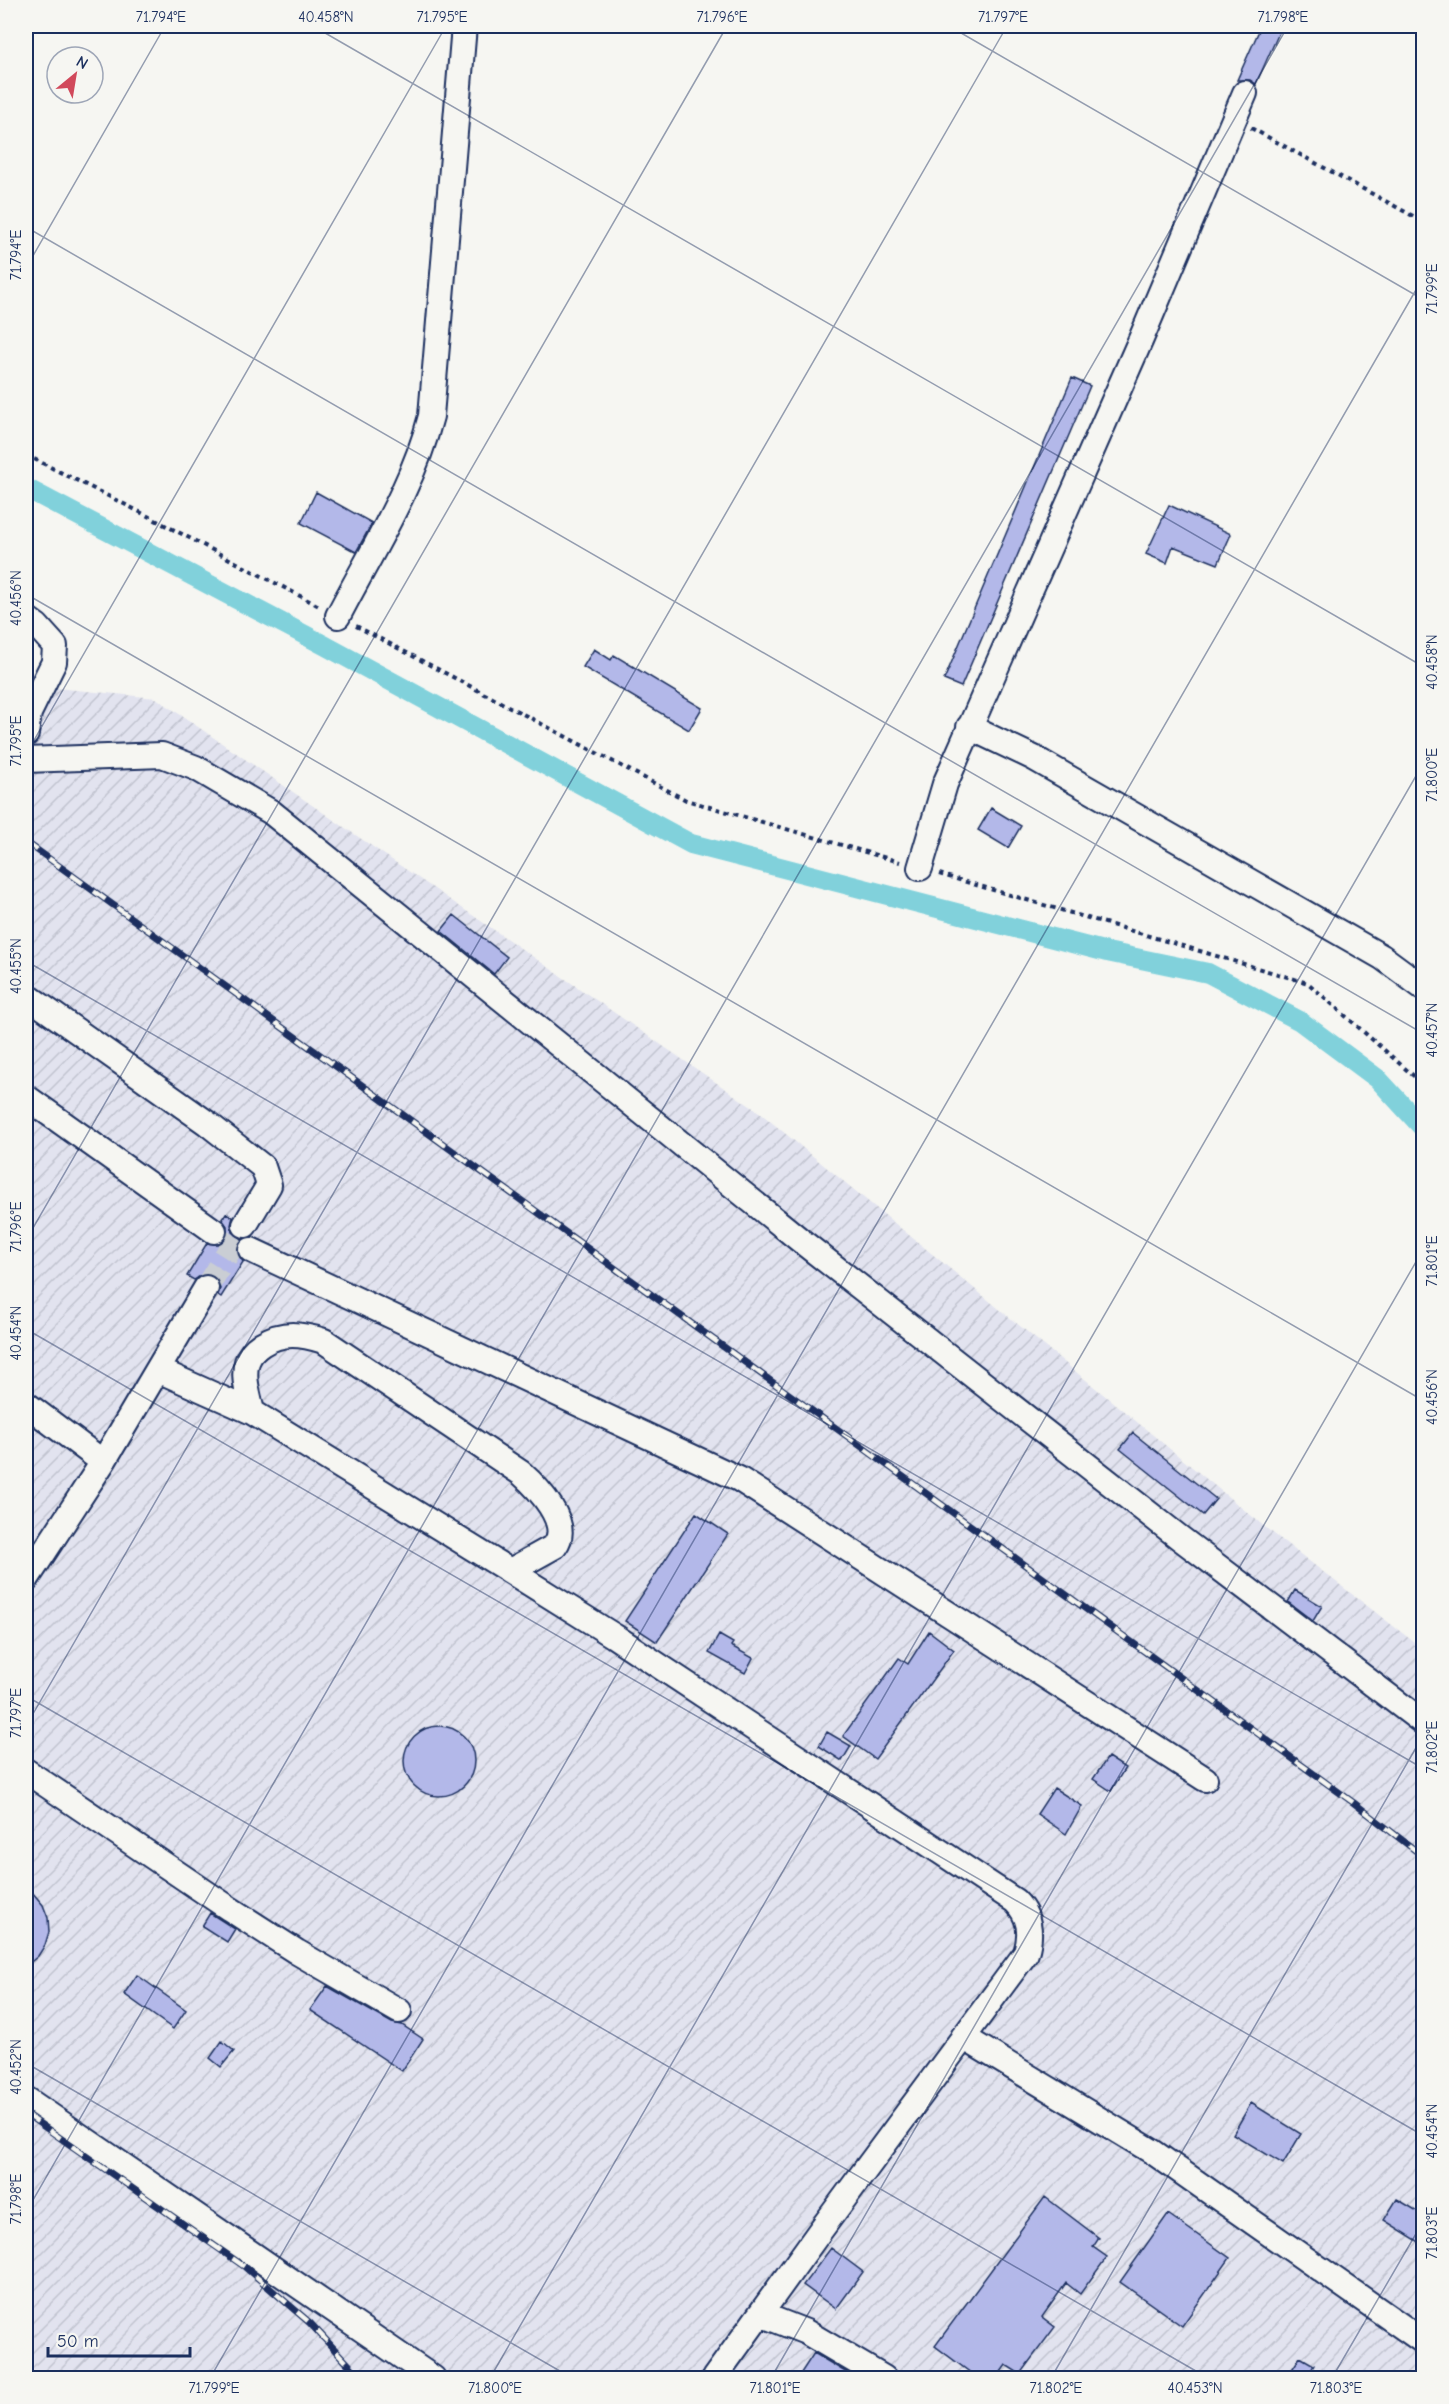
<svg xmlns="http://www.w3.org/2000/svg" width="1449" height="2404" font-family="'Comic Neue',sans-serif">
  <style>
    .industrial { fill: url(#industrial-furrows) }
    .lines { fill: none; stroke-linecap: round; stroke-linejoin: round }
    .canal { stroke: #81d1db; stroke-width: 20 }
    .building { fill: #b3b8e9; stroke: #1b2f5e; stroke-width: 1.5 }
    .minor-tunnel { stroke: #caced4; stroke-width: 24; stroke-dasharray: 24 12; stroke-linecap: butt }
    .minor-casing { stroke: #1b2f5e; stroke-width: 28 }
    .path { stroke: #1b2f5e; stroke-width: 4; stroke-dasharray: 4.5 4.5; stroke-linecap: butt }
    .minor { stroke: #f6f6f2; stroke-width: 24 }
    .rail-casing { stroke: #1b2f5e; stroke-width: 7 }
    .rail { stroke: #f6f6f2; stroke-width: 4.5; stroke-dasharray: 14; stroke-linecap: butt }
    .ticks { fill: none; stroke: #1b2f5e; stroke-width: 1.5; stroke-opacity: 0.45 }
    .neatline { fill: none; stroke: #1b2f5e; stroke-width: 2 }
    .ticks-label { font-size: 15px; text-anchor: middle; fill: #1b2f5e }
  </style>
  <defs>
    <pattern id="industrial-furrows" width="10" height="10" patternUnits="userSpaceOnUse" patternTransform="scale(1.5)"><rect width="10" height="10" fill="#e2e3ef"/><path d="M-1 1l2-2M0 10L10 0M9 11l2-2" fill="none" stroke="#c1c3cf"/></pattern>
  </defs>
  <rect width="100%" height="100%" fill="#f6f6f2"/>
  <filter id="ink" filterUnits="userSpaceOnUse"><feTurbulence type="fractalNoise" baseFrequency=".0167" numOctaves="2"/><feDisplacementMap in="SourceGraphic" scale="12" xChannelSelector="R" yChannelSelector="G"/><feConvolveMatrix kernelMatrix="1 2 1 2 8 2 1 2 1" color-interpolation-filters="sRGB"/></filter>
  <g filter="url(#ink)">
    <!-- industrial -->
    <path class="industrial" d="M26,685L156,698L759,1112L1265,1527L1423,1649V2378H26Z"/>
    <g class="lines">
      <!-- canal -->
      <path class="canal" d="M26,488L324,645L691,844L1107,952L1208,973L1300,1021L1378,1079L1424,1129"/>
    </g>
    <!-- building -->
    <path class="building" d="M1261,26H1282L1256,84L1250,80H1237Z
      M1072,378L1090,386L961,687L944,680Z
      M316,492L372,523L356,552L301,523Z
      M1169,505L1231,534L1218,564L1173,546L1167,563L1146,554Z
      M594,649L611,660L614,655L702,708L689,730L583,667Z
      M991,808L1021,826L1008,848L978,830Z
      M454,915L507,957L494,974L441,931Z
      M226,1213L233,1217L231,1225L233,1232L242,1239L237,1251L243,1262L221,1297L218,1295L220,1289L219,1282L214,1276L206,1274L194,1280L187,1276L207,1243L219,1244L226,1239L227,1226L222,1219Z
      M1133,1433L1216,1499L1203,1515L1120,1449Z
      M696,1513L728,1534L657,1642L625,1621Z
      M1295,1590L1322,1606L1313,1621L1288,1602Z
      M929,1631L954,1650L875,1759L843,1736L899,1658L908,1664Z
      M719,1635L733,1643L731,1646L753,1658L745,1673L709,1653Z
      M404 1761a35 35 0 1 1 70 0a35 35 0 1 1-70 0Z
      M827,1732L851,1746L842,1761L819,1746Z
      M1108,1757L1125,1768L1111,1791L1093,1779Z
      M1054,1788L1082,1806L1066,1834L1037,1814Z
      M26,1885L43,1905L48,1918L49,1932L45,1945L38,1956L26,1966Z
      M210,1913L235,1929L227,1942L202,1926Z
      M137,1975L186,2010L173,2029L124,1994Z
      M327,1986L392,2023L402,2025L423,2039L402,2071L310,2010Z
      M222,2041L234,2051L221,2067L210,2058Z
      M1251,2103L1301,2134L1283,2164L1233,2134Z
      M1045,2197L1099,2238L1093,2247L1107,2257L1080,2294L1066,2283L1042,2317L1055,2327L1020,2374L1006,2365L996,2379H979L935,2346Z
      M1397,2199L1424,2215V2245L1384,2220Z
      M1168,2214L1230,2258L1182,2326L1120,2282Z
      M831,2248L863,2272L836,2309L803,2285Z
      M814,2353L857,2379H797Z
      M1300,2357L1314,2365L1306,2379H1286Z"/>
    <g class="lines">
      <!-- minor-tunnel -->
      <path class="minor-tunnel" d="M206,1288L245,1225"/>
      <!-- minor casing -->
      <g class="minor-casing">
        <path id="minor" d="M338,616C371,552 413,487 431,416L464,26
          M26,618L37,626L55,646L54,662L29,713L26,734
          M969,727L1034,758L1382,957L1424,988
          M26,760L162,755L196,768L271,812L800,1240L1180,1538L1424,1723
          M920,868L945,784L1141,339L1245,93
          M26,995L207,1123L263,1167L269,1185L245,1225
          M26,1097L214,1231
          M251,1250L739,1479L1205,1779
          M158,1370L252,1412L510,1571L614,1636L1015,1901C1030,1916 1032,1933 1026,1953L820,2231L714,2378
          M26,1404L103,1462
          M252,1412C249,1396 242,1378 247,1362C249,1355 256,1348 262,1344C283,1331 301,1334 324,1341L521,1473C537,1487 572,1523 555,1546L510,1571
          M26,1580L103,1462L206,1288
          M26,1771L230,1909L297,1952L399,2011
          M963,2037L1153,2152L1424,2342
          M26,2099L433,2378
          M760,2314L806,2332L884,2378"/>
      </g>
      <!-- path -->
      <path class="path" d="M1251,128L1424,222
        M26,455L140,512L321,607
        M356,626L686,800L900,862
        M939,874L1308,983L1424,1085"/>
      <!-- minor -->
      <use href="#minor" class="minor"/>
      <!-- rail casing -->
      <g class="rail-casing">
        <path id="rail" d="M26,842L1354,1803L1424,1857
          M26,2114L245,2267L310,2323L361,2378"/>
      </g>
      <!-- rail -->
      <use href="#rail" class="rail"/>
    </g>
  </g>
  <!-- ticks -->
  <path class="ticks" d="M313,26L1424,667M949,26L1424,300M26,227L1424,1034M26,268L165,26M26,594L1424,1401M26,754L446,26M26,961L1424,1769M26,1240L727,26M26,1329L1424,2136M26,1696L1208,2378M26,1726L1007,26M26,2063L572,2378M26,2212L1288,26M210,2378L1424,276M490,2378L1424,762M771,2378L1424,1248M1051,2378L1424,1734M1332,2378L1424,2220"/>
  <!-- margin -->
  <rect width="1449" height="2404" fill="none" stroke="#f6f6f2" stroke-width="66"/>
  <!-- north arrow -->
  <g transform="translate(75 75) rotate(30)"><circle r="28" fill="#f6f6f2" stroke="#9ea6b7" stroke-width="1.5"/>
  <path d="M0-4.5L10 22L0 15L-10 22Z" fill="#d1495b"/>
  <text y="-9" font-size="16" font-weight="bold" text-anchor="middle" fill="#1b2f5e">N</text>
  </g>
  <!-- scale -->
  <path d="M48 2347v9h142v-9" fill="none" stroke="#1b2f5e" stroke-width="3"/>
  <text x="57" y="2347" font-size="18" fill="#1b2f5e" stroke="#f6f6f2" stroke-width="4.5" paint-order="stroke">50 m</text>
  <rect x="33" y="33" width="1383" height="2338" class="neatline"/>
  <g class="ticks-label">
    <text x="161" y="22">71.794°E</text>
    <text x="326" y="22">40.458°N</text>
    <text x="442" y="22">71.795°E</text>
    <text x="722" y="22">71.796°E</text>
    <text x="1003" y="22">71.797°E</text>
    <text x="1283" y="22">71.798°E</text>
    <text transform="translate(16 255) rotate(-90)" y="5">71.794°E</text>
    <text transform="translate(1432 289) rotate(-90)" y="5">71.799°E</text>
    <text transform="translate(16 598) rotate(-90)" y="5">40.456°N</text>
    <text transform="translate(1432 662) rotate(-90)" y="5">40.458°N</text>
    <text transform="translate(16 741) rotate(-90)" y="5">71.795°E</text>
    <text transform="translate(1432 775) rotate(-90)" y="5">71.800°E</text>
    <text transform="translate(16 966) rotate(-90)" y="5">40.455°N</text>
    <text transform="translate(1432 1030) rotate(-90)" y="5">40.457°N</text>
    <text transform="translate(16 1227) rotate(-90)" y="5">71.796°E</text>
    <text transform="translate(1432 1261) rotate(-90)" y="5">71.801°E</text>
    <text transform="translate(16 1333) rotate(-90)" y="5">40.454°N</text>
    <text transform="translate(1432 1397) rotate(-90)" y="5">40.456°N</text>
    <text transform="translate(16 1713) rotate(-90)" y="5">71.797°E</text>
    <text transform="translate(1432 1747) rotate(-90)" y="5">71.802°E</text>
    <text transform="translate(16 2067) rotate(-90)" y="5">40.452°N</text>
    <text transform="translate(1432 2131) rotate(-90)" y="5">40.454°N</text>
    <text transform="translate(16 2199) rotate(-90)" y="5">71.798°E</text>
    <text transform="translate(1432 2233) rotate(-90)" y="5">71.803°E</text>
    <text x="214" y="2393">71.799°E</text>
    <text x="495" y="2393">71.800°E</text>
    <text x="775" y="2393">71.801°E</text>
    <text x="1056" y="2393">71.802°E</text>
    <text x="1195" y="2393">40.453°N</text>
    <text x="1336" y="2393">71.803°E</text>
  </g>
</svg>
